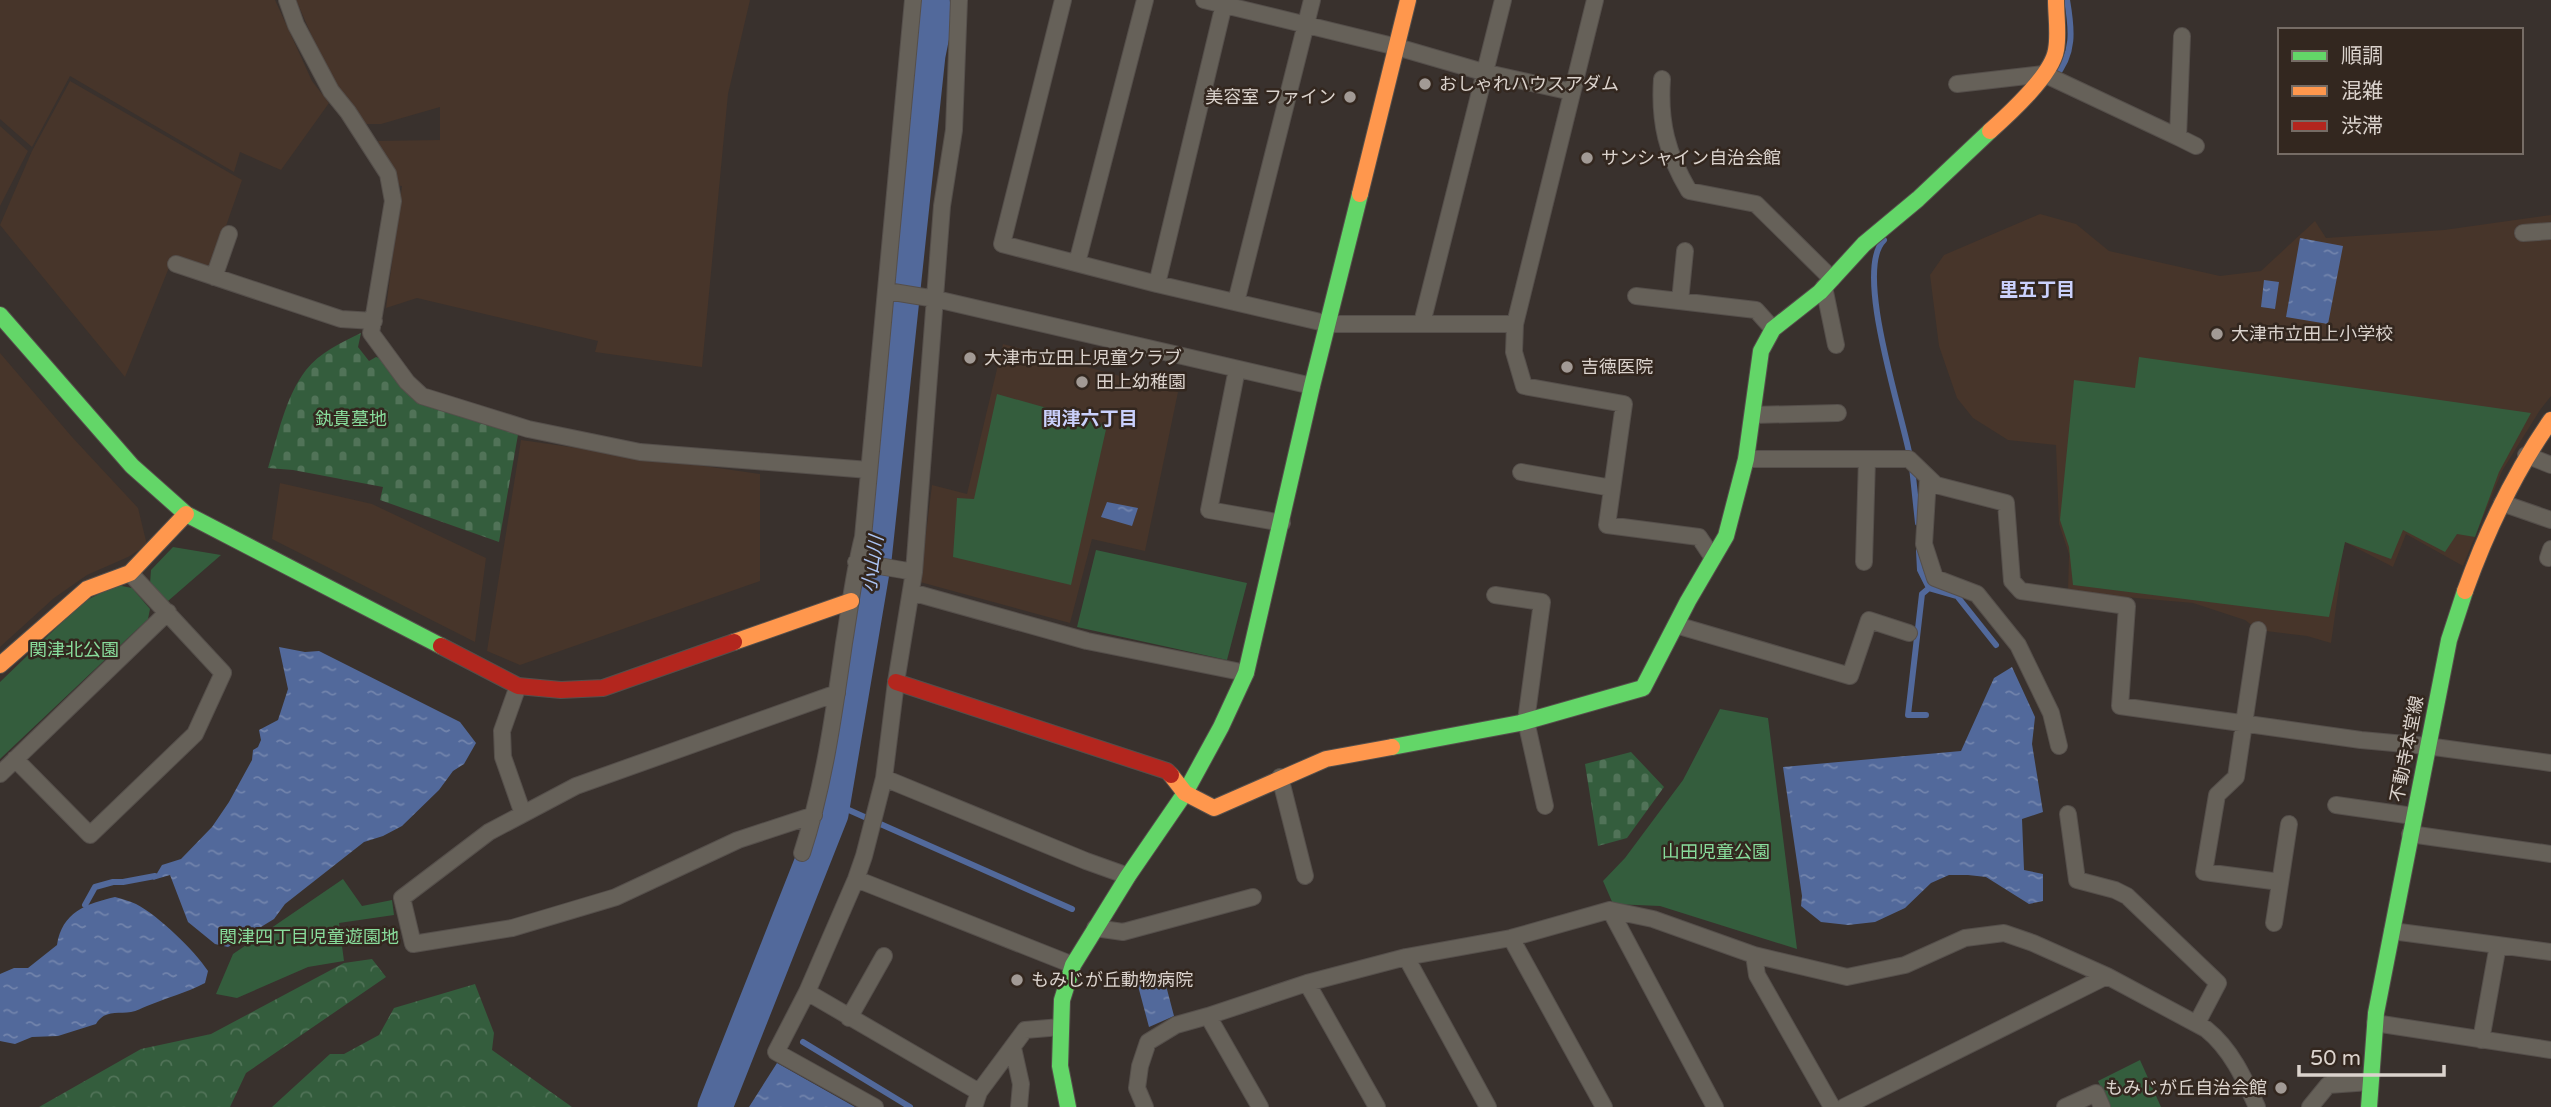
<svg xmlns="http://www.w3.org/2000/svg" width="2551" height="1107" font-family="'Varela Round','Noto Sans JP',sans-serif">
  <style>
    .built { fill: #47352a }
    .forest { fill: url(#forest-crowns) }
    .cemetery { fill: url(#cemetery-stones) }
    .green { fill: #345d3d }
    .water { fill: url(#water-ripples) }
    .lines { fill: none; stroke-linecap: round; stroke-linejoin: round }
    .stream { stroke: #52699b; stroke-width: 6 }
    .river { stroke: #52699b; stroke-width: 35 }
    .street-casing { stroke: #554f4b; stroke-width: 18 }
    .fast-casing { stroke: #554f4b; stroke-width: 18 }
    .slow-casing { stroke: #554f4b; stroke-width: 18 }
    .jam-casing { stroke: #554f4b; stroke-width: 18 }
    .street { stroke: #666159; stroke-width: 16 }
    .fast { stroke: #63d668; stroke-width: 16 }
    .slow { stroke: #ff974d; stroke-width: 16 }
    .jam { stroke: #b3261e; stroke-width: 16 }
    .poi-dot { fill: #a29a95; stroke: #33271f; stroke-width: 2.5 }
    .labels { text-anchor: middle; stroke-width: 5; stroke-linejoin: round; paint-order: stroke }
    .poi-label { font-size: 18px; fill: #dbd3cd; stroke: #33271f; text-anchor: start }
    .park-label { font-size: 18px; fill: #88dc9b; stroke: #33271f }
    .street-label { font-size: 18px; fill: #dbd3cd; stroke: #33271f }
    .neighbourhood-label { font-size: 19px; font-weight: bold; fill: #cad1fc; stroke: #33271f }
    .water-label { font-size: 19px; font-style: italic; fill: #abc3f3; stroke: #33271f }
  </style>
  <defs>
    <pattern id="forest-crowns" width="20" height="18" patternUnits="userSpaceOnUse" patternTransform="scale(1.75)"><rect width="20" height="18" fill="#345d3d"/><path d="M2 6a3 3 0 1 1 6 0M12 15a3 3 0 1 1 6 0" fill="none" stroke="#517358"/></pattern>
    <pattern id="cemetery-stones" width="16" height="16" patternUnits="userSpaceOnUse" patternTransform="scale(1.75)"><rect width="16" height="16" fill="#345d3d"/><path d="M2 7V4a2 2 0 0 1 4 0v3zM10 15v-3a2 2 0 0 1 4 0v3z" fill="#517358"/></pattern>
    <pattern id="water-ripples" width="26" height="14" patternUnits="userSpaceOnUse" patternTransform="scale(1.75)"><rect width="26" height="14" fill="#52699b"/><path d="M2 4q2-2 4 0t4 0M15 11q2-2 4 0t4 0" fill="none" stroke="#7284ac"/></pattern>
  </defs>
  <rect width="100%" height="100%" fill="#39312d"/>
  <!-- built -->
  <path class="built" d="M0,0H275L312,81L329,103L281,170L240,152L234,172L70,76L32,147L0,119Z
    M296,0H750L728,94L702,367L595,352L598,341L417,298L386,308L402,186L395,185L392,168L378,141L440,140V107L381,124H362L330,77Z
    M70,81L242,180L211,269L174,255L125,377L0,225L32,151Z
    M0,126L28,151L0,206Z
    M2040,214L2076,224L2109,251L2220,276L2261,271L2315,221L2326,238L2444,230L2551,215V396L2540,410L2502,471L2463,566L2406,534L2393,567L2345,542L2340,564V580L2331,643L2307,636L2258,630L2245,620L2193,603L2068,592L2069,554L2059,524L2056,445L2008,440L1973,418L1957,398L1939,346L1930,275L1944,255Z
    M1003,344L1178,392L1145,551L1092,539L1070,623L920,582L932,485L967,494Z
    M0,353L72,437L138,508L147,545L128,557L87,575L54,598L0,647Z
    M521,440L760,474V581L520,665L487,651Z
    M280,483L372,504L486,558L475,642L272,539Z"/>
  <!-- forest -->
  <path class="forest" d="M372,959L386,977L246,1073L230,1107H39L141,1049L211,1034L344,963Z
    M475,984L494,1033L492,1050L572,1107H272L330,1054H344L379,1035L394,1008Z"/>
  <!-- cemetery -->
  <path class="cemetery" d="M361,333L358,347L369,361L376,357L385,360L417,396L519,429L499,542L380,500L383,487L293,470L268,468C278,436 285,397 306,370C319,353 342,342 361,333Z
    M1631,752L1664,787L1627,838L1598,846L1585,764Z"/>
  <!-- green -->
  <path class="green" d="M2139,357L2531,413L2499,472L2475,537L2457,534L2445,552L2403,530L2391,559L2345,542L2329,617L2073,585L2069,547L2060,520L2074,380L2135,388Z
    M997,394L1107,425L1071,585L953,557L957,498L974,499Z
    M173,547L221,555L168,601L150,584L151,570Z
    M1096,550L1247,583L1227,660L1077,627Z
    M117,585L132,588L150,609L148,619L0,759V682L83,602Z
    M1720,709L1768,718L1797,949L1660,906L1613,904L1603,881L1625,858L1683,780Z
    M343,879L362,906L392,900L394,915L339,923L344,961L308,967L237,998L216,994L233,954Z
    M2140,1060L2161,1107H2110L2098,1081Z"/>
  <!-- water -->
  <path class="water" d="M2300,238L2343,246L2328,324L2286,317Z
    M2264,280L2279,282L2275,309L2261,307Z
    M1107,502L1138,508L1132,526L1101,517Z
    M279,647L305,652L319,651L460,722L476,743L464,764L453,771L439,790L402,826L383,836L364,842L285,904L274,919L228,947L215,944L188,922L170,875L153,880L162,865L181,859L212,827L229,802L252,760L253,750L258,747L261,740L259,730L278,720L288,689Z
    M2012,667L2035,717L2032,744L2043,812L2022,819L2024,870L2043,874V901L2029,904L1986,877L1968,875H1949L1931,883L1905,908L1875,922L1848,925L1821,922L1801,906L1802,896L1783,767L1961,751L1994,678Z
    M115,897C122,899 130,901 136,904C159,916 194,950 208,971L205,983C186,993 166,998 147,1006C141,1008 137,1011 131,1012C117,1014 104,1010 96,1024L58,1036L32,1037L15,1044L0,1041V974L14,968H28L57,945C62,912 86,904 115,897Z
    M1163,974L1174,1016L1149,1027L1137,982Z
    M777,1063L855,1107H749Z"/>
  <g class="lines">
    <!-- stream -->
    <path class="stream" d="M2054,78C2075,54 2072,29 2067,0
      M1884,240C1853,270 1903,416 1910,457
      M1912,467L1918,523
      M1919,551L1920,570L1929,588L1957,596L1996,645
      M1926,715H1908L1922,594L1929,588
      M833,803L1072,909
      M85,905L95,887L113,882H123L155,876
      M803,1042L910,1107"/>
    <!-- river -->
    <path class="river" d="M715,1107L831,814L874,560L928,55L935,20L932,0"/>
    <!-- street casing -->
    <g class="street-casing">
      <path id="street" d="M287,0L296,25L331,91L348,112L388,174L393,201L371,333L407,382L422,396L528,429L640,452L869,470
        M959,0L954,130L942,206L914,572L896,682L884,778L1086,861L1128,876
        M1063,0L1002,244L1157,284L1329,324H1515L1595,0
        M1204,0L1397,47L1483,72L1572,92
        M1662,79C1659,122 1667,154 1689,191L1756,204L1832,279
        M1957,84L2044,74L2178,137L2182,36
        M2178,137L2196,146
        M2523,233L2551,231
        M1077,263L1145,0
        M176,264L341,319L374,321
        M214,277L229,234
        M1157,284L1225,0
        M1824,287L1836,345
        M887,291L936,299L1312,386
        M1636,296L1756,310L1773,329
        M1680,301L1685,251
        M1236,302L1312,0
        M1422,323L1503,0
        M1515,324L1514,352L1524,386L1624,404L1607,525L1699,537L1713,558
        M1237,369L1209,510L1282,523
        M1753,415L1838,413
        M2526,455L2551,465
        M1746,459H1909L1936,485L2006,503L2012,581L2021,591L2127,606L2120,706L2361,740L2427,746L2551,763
        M1521,472L1612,488
        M1928,478L1924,544L1935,578L1977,594L2018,645L2051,713L2059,746
        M2502,503L2551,520
        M2548,558L2551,549
        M856,562L914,572
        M1864,562L1867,459
        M911,592L1087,641L1246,673
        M1495,595L1542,602L1526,721L1545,806
        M1676,625L1850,676L1869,620L1909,633
        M2258,630L2236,777L2217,795L2204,872L2280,882
        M518,686L502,731L503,757L523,814
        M15,759L90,835L195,734L223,673L130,573
        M0,774L168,612
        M1280,777L1305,876
        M2336,805L2413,816
        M2068,814L2077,880L2115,890L2127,896L2218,983L2197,1023
        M814,815L738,840L616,897L512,928L413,944L402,898L489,832L576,786L837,693
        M2410,834L2551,854
        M802,853C824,786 834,713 844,643C850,607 854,572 863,537L913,0
        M856,879L1073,965
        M1610,910L1715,1107
        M2274,923L2289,824
        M1095,928L1123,932L1253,897
        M2392,931L2551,952
        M1511,938L1604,1107
        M1754,955L1757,975L1832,1107
        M1406,957L1488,1107
        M1307,983L1377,1107
        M807,992L979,1092
        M849,1018L884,956
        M2375,1023L2551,1050
        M2481,1040L2498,945
        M1013,1048L1021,1084L1019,1107
        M875,1107L776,1052L807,992L856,879L864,856L884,778
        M974,1107L979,1092L1025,1030L1061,1027
        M1145,1107L1137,1088L1140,1066L1148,1042L1176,1025L1208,1016
        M1260,1107L1208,1016L1307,983L1406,957L1511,938L1610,910L1653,919L1754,955L1847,977L1905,965L1965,938L2004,933L2033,943L2107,976L2206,1029C2231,1049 2244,1078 2257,1107
        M1844,1107L2107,976
        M2065,1107L2096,1093L2102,1107
        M2310,1107L2328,1085L2370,1082"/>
    </g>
    <!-- fast casing -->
    <g class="fast-casing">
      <path id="fast" d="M0,315L132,466L186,514L441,646
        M1392,747L1520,723L1643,688L1688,601L1726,536L1746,459L1761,351L1773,329L1820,292L1864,244L1918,199L1990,131
        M1068,1107L1060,1066L1062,1000L1073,965L1128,876L1185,793L1221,727L1246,673L1312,386L1360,194
        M2369,1107L2376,1013L2449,640L2465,591"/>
    </g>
    <!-- slow casing -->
    <g class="slow-casing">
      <path id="slow" d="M1990,131C2009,114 2052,75 2056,50C2059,34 2056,16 2056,0
        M1360,194L1408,0
        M2465,591C2487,530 2514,473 2551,420
        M734,642L851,601
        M0,665L87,589L130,573L186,514
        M1171,775L1185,793L1214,808L1326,759L1392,747"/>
    </g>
    <!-- jam casing -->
    <g class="jam-casing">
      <path id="jam" d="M441,646L518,686L561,690L603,688L734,642
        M896,682L1167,771L1171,775"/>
    </g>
    <!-- street -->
    <use href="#street" class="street"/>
    <!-- fast -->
    <use href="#fast" class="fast"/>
    <!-- slow -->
    <use href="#slow" class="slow"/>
    <!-- jam -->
    <use href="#jam" class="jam"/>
  </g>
  <!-- markers -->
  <g class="poi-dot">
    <circle cx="1425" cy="84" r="7"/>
    <circle cx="1350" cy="97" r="7"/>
    <circle cx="1587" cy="158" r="7"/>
    <circle cx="2217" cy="334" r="7"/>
    <circle cx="970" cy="358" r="7"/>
    <circle cx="1567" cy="367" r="7"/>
    <circle cx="1082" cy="382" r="7"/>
    <circle cx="1017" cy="980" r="7"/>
    <circle cx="2281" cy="1088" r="7"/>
  </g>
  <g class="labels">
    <!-- poi labels -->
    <g class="poi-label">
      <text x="1439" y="90">おしゃれハウスアダム</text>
      <text x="1336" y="103" text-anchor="end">美容室 ファイン</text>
      <text x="1601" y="164">サンシャイン自治会館</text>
      <text x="2231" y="340">大津市立田上小学校</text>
      <text x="984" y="364">大津市立田上児童クラブ</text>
      <text x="1581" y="373">吉徳医院</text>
      <text x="1096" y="388">田上幼稚園</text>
      <text x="1031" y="986">もみじが丘動物病院</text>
      <text x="2267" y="1094" text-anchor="end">もみじが丘自治会館</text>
    </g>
    <!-- park labels -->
    <g class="park-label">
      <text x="351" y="425">釻貴墓地</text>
      <text x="74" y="656">関津北公園</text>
      <text x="1716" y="858">山田児童公園</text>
      <text x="309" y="943">関津四丁目児童遊園地</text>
    </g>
    <!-- street labels -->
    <g class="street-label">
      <text transform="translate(2407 749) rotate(-79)" y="6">不動寺本堂線</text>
    </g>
    <!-- neighbourhood labels -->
    <g class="neighbourhood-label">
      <text x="2037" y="296">里五丁目</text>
      <text x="1090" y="425">関津六丁目</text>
    </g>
    <!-- water labels -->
    <g class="water-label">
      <text transform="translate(872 564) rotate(-82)" y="7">小山川</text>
    </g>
  </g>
  <!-- legend -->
  <rect x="2278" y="28" width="245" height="126" fill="#33271f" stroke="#766c65" stroke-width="2"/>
  <rect x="2292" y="51" width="35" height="10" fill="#63d668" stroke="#766c65" stroke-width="2"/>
  <text x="2341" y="63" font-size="21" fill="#dbd3cd">順調</text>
  <rect x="2292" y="86" width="35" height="10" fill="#ff974d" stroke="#766c65" stroke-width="2"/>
  <text x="2341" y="98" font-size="21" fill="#dbd3cd">混雑</text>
  <rect x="2292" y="121" width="35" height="10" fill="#b3261e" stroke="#766c65" stroke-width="2"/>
  <text x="2341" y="133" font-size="21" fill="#dbd3cd">渋滞</text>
  <!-- scale -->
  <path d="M2299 1065v10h145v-10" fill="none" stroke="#dbd3cd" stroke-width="3.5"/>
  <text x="2310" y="1065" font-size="21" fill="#dbd3cd" stroke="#33271f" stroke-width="5" paint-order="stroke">50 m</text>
</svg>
